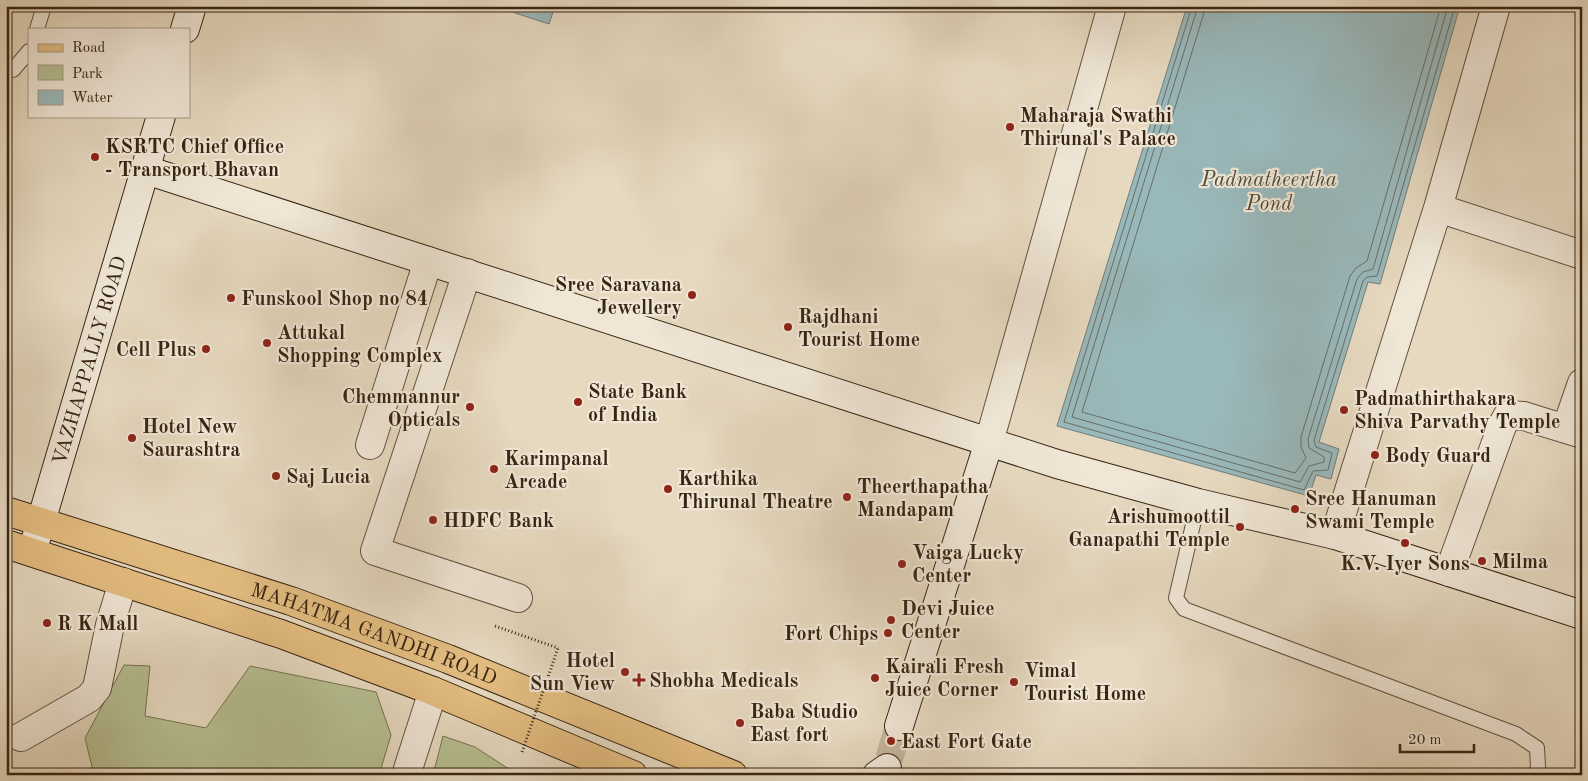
<svg xmlns="http://www.w3.org/2000/svg" width="1588" height="781" font-family="'Old Standard TT',serif">
  <style>
    .green { fill: #b6bf92; stroke: #777252 }
    .water { fill: #99b8bb; stroke: #727d77 }
    .lines { fill: none; stroke-linecap: round; stroke-linejoin: round }
    .shore { stroke: #686e66; stroke-width: 1 }
    .secondary-tunnel { stroke: #c3b59d; stroke-width: 28; stroke-dasharray: 28 14; stroke-linecap: butt }
    .lane-casing { stroke: #64523e; stroke-width: 16 }
    .street-casing { stroke: #64523e; stroke-width: 30 }
    .secondary-casing { stroke: #382512; stroke-width: 30 }
    .primary-casing { stroke: #382512; stroke-width: 30 }
    .path { stroke: #382512; stroke-width: 3; stroke-dasharray: 1 2.5; stroke-linecap: butt }
    .lane { stroke: #efe6d6; stroke-width: 14 }
    .street { stroke: #efe6d6; stroke-width: 28 }
    .secondary { stroke: #efe6d6; stroke-width: 28 }
    .primary { stroke: #e3bc80; stroke-width: 28 }
    .path-bridge { stroke: #382512; stroke-width: 3; stroke-dasharray: 1 2.5; stroke-linecap: butt }
    .poi-dot { fill: #8f2418; stroke: #efe6d6; stroke-width: 2 }
    .labels { text-anchor: middle; stroke-width: 4.5; stroke-linejoin: round; paint-order: stroke }
    .poi-label { font-size: 20px; font-weight: bold; fill: #382512; stroke: #efe6d6; text-anchor: start }
    .street-label { font-size: 20px; fill: #382512; stroke: #efe6d6 }
    .water-label { font-size: 21px; font-style: italic; fill: #504a3c; stroke: #efe6d6 }
  </style>
  <rect width="100%" height="100%" fill="#e6d9c0"/>
  <filter id="stains"><feTurbulence type="fractalNoise" baseFrequency=".004" numOctaves="4"/><feColorMatrix values="0 0 0 0 .2 0 0 0 0 .09 0 0 0 0 .02 0 0 0 .5 -.17"/></filter>
  <radialGradient id="worn" r=".72"><stop offset=".6" stop-color="#630" stop-opacity="0"/><stop offset="1" stop-color="#630" stop-opacity=".3"/></radialGradient>
  <!-- green -->
  <path class="green" d="M124,665L150,666L145,716L206,728L250,666L376,692L391,735L379,775H94L85,738Z
    M443,736L475,747L518,775H433Z"/>
  <!-- water -->
  <path class="water" d="M507,6H555L549,24L506,10Z
    M1187,6H1460L1380,284L1368,282L1319,442L1339,449L1331,479L1316,475L1309,496L1057,426Z"/>
  <g class="lines">
    <!-- shore -->
    <path class="shore" d="M1192,6L1064,422L1304,490L1313,471L1328,470L1332,453L1316,447L1314,440L1363,281L1367,277L1377,276L1455,6
      M1198,6L1072,417L1300,482L1309,466L1324,462V457L1309,448L1308,439L1357,279L1363,272L1373,269L1448,6
      M1206,6L1082,412L1295,473L1306,458L1301,447V437L1350,276L1356,268L1367,261L1441,6"/>
    <!-- secondary-tunnel -->
    <path class="secondary-tunnel" d="M889,759L899,726"/>
    <!-- lane casing -->
    <g class="lane-casing">
      <path id="lane" d="M37,29L44,6
        M6,70H13L29,51
        M1198,503L1176,598L1184,609L1516,734L1537,748L1538,767L1535,775"/>
    </g>
    <!-- street casing -->
    <g class="street-casing">
      <path id="street" d="M1438,208L1582,255
        M467,273L375,551L518,598
        M1566,429L1582,383
        M989,442L1112,6
        M370,445L428,261
        M1335,535L1438,208L1496,6
        M1449,572L1502,426L1508,415L1524,416L1582,434
        M21,737L89,698L97,688L110,625L123,582
        M406,775L433,691"/>
    </g>
    <!-- secondary casing -->
    <g class="secondary-casing">
      <g id="secondary">
        <path d="M185,29L192,6"/>
        <path d="M146,170L1057,464L1198,503L1335,535L1582,615"/>
        <path id="s1" d="M32,552L161,116"/>
        <path d="M899,726L989,442"/>
        <path d="M877,775L887,768V775"/>
      </g>
    </g>
    <!-- primary casing -->
    <g class="primary-casing">
      <g id="primary">
        <path id="s2" d="M6,511L291,601L448,659L733,775"/>
        <path d="M6,544L281,634L433,691L633,775"/>
      </g>
    </g>
    <!-- path -->
    <path class="path" d="M495,626L558,648"/>
    <!-- lane -->
    <use href="#lane" class="lane"/>
    <!-- street -->
    <use href="#street" class="street"/>
    <!-- secondary -->
    <use href="#secondary" class="secondary"/>
    <!-- primary -->
    <use href="#primary" class="primary"/>
    <!-- path-bridge -->
    <path class="path-bridge" d="M522,752L558,648"/>
  </g>
  <!-- markers -->
  <g class="poi-dot">
    <circle cx="1010" cy="127" r="5"/>
    <circle cx="95" cy="157" r="5"/>
    <circle cx="692" cy="295" r="5"/>
    <circle cx="231" cy="298" r="5"/>
    <circle cx="788" cy="327" r="5"/>
    <circle cx="267" cy="343" r="5"/>
    <circle cx="206" cy="349" r="5"/>
    <circle cx="578" cy="402" r="5"/>
    <circle cx="470" cy="407" r="5"/>
    <circle cx="1344" cy="410" r="5"/>
    <circle cx="132" cy="438" r="5"/>
    <circle cx="1375" cy="455" r="5"/>
    <circle cx="494" cy="469" r="5"/>
    <circle cx="276" cy="476" r="5"/>
    <circle cx="668" cy="489" r="5"/>
    <circle cx="847" cy="497" r="5"/>
    <circle cx="1295" cy="509" r="5"/>
    <circle cx="433" cy="520" r="5"/>
    <circle cx="1240" cy="527" r="5"/>
    <circle cx="1405" cy="543" r="5"/>
    <circle cx="1482" cy="561" r="5"/>
    <circle cx="902" cy="564" r="5"/>
    <circle cx="891" cy="620" r="5"/>
    <circle cx="47" cy="623" r="5"/>
    <circle cx="888" cy="633" r="5"/>
    <circle cx="625" cy="672" r="5"/>
    <circle cx="875" cy="678" r="5"/>
    <path d="M636.5 672.5h5v5h5v5h-5v5h-5v-5h-5v-5h5z"/>
    <circle cx="1014" cy="682" r="5"/>
    <circle cx="740" cy="723" r="5"/>
    <circle cx="891" cy="741" r="5"/>
  </g>
  <g class="labels">
    <!-- poi labels -->
    <g class="poi-label">
      <text x="1020" y="122">Maharaja Swathi<tspan x="1020" dy="23">Thirunal's Palace</tspan></text>
      <text x="105" y="153">KSRTC Chief Office<tspan x="105" dy="23">- Transport Bhavan</tspan></text>
      <text x="682" y="291" text-anchor="end">Sree Saravana<tspan x="682" dy="23">Jewellery</tspan></text>
      <text x="241" y="305">Funskool Shop no 84</text>
      <text x="798" y="323">Rajdhani<tspan x="798" dy="23">Tourist Home</tspan></text>
      <text x="277" y="339">Attukal<tspan x="277" dy="23">Shopping Complex</tspan></text>
      <text x="196" y="356" text-anchor="end">Cell Plus</text>
      <text x="588" y="398">State Bank<tspan x="588" dy="23">of India</tspan></text>
      <text x="460" y="403" text-anchor="end">Chemmannur<tspan x="460" dy="23">Opticals</tspan></text>
      <text x="1354" y="405">Padmathirthakara<tspan x="1354" dy="23">Shiva Parvathy Temple</tspan></text>
      <text x="142" y="433">Hotel New<tspan x="142" dy="23">Saurashtra</tspan></text>
      <text x="1385" y="462">Body Guard</text>
      <text x="504" y="465">Karimpanal<tspan x="504" dy="23">Arcade</tspan></text>
      <text x="286" y="483">Saj Lucia</text>
      <text x="678" y="485">Karthika<tspan x="678" dy="23">Thirunal Theatre</tspan></text>
      <text x="857" y="493">Theerthapatha<tspan x="857" dy="23">Mandapam</tspan></text>
      <text x="1305" y="505">Sree Hanuman<tspan x="1305" dy="23">Swami Temple</tspan></text>
      <text x="1230" y="523" text-anchor="end">Arishumoottil<tspan x="1230" dy="23">Ganapathi Temple</tspan></text>
      <text x="443" y="527">HDFC Bank</text>
      <text x="912" y="559">Vaiga Lucky<tspan x="912" dy="23">Center</tspan></text>
      <text x="1492" y="568">Milma</text>
      <text x="1405" y="570" text-anchor="middle">K.V. Iyer Sons</text>
      <text x="901" y="615">Devi Juice<tspan x="901" dy="23">Center</tspan></text>
      <text x="57" y="630">R K Mall</text>
      <text x="878" y="640" text-anchor="end">Fort Chips</text>
      <text x="615" y="667" text-anchor="end">Hotel<tspan x="615" dy="23">Sun View</tspan></text>
      <text x="885" y="673">Kairali Fresh<tspan x="885" dy="23">Juice Corner</tspan></text>
      <text x="1024" y="677">Vimal<tspan x="1024" dy="23">Tourist Home</tspan></text>
      <text x="649" y="687">Shobha Medicals</text>
      <text x="750" y="718">Baba Studio<tspan x="750" dy="23">East fort</tspan></text>
      <text x="901" y="748">East Fort Gate</text>
    </g>
    <!-- street labels -->
    <g class="street-label">
      <text dy="7" stroke="none"><textPath href="#s1" startOffset="200">VAZHAPPALLY ROAD</textPath></text>
      <text dy="7" stroke="none"><textPath href="#s2" startOffset="388">MAHATMA GANDHI ROAD</textPath></text>
    </g>
    <!-- water labels -->
    <g class="water-label">
      <text x="1269" y="186">Padmatheertha<tspan x="1269" dy="24">Pond</tspan></text>
    </g>
  </g>
  <!-- margin -->
  <rect width="1588" height="781" fill="none" stroke="#e6d9c0" stroke-width="25"/>
  <rect x="8" y="8" width="1573" height="766" fill="none" stroke="#382512" stroke-width="2.5"/>
  <rect x="12" y="12" width="1563" height="756" fill="none" stroke="#382512"/>
  <!-- legend -->
  <rect x="28" y="28" width="162" height="90" fill="#efe6d6" stroke="#a69988"/>
  <rect x="38" y="44" width="25" height="8" fill="#e3bc80" stroke="#a69988"/>
  <text x="72" y="52" font-size="15" fill="#382512">Road</text>
  <rect x="38" y="65" width="25" height="15" fill="#b6bf92" stroke="#a69988"/>
  <text x="72" y="78" font-size="15" fill="#382512">Park</text>
  <rect x="38" y="90" width="25" height="15" fill="#99b8bb" stroke="#a69988"/>
  <text x="72" y="102" font-size="15" fill="#382512">Water</text>
  <!-- scale -->
  <path d="M1400 744v8h74v-8" fill="none" stroke="#382512" stroke-width="2.5"/>
  <text x="1408" y="744" font-size="15" fill="#382512" stroke="#efe6d6" stroke-width="4" paint-order="stroke">20 m</text>
  <rect width="100%" height="100%" filter="url(#stains)"/>
  <rect width="100%" height="100%" fill="url(#worn)"/>
</svg>
